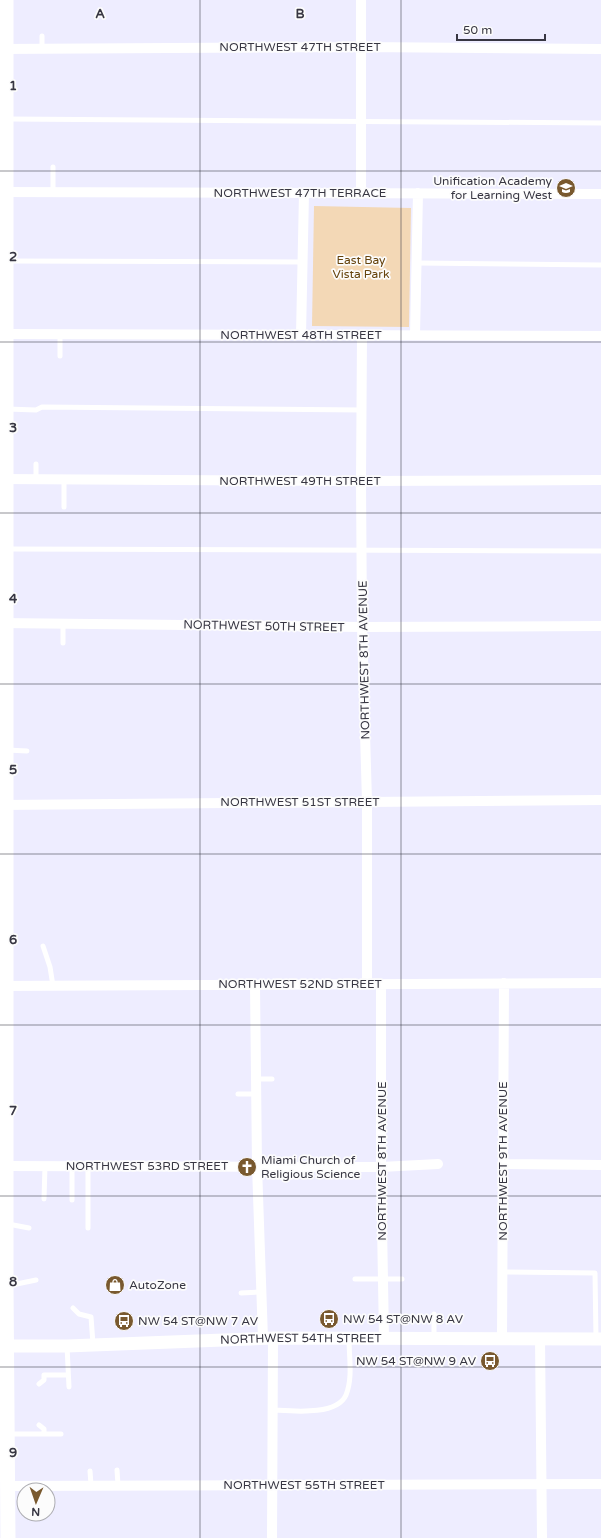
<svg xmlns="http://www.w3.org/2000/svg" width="601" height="1538" font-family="'Varela Round',sans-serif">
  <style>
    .green { fill: #f3d8b6 }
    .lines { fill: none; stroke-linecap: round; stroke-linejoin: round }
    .lane { stroke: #fff; stroke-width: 5 }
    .street { stroke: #fff; stroke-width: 10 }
    .secondary { stroke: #fff; stroke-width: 13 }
    .primary { stroke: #fff; stroke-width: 15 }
    .grid { fill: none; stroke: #373642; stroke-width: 1; stroke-opacity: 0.55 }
    .labels { text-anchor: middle; stroke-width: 3.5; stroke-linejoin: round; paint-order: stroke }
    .street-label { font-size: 12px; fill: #373642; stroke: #fcfcfc }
    .poi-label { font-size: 12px; fill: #373642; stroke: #fcfcfc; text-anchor: start }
    .park-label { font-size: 12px; fill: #66430c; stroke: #fcfcfc }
    .grid-label { font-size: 13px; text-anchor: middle; font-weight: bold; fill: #373642; stroke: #fcfcfc; stroke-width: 3.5; stroke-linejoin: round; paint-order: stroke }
  </style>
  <rect width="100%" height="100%" fill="#eeedff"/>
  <!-- green -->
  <path class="green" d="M314,206L411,208L409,327L312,326Z"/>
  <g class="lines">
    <!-- lane -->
    <path class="lane" d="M42,36V48
      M8,119L601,123
      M53,167V192
      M7,261L302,262
      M417,263L601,265
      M60,356V335
      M7,409L36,410L42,407L362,410
      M36,479V464
      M64,507V479
      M8,549L601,551
      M63,624V643
      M7,750L27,751
      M43,946L50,967L53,986
      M256,1079H272
      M238,1094H256
      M44,1199L45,1166
      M72,1200V1166
      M8,1224L29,1228
      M88,1228V1166
      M502,1272L595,1273L596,1338
      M355,1279H402
      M7,1286L36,1280
      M241,1293L261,1292
      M73,1308L79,1314L91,1317L93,1344
      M434,1314V1337
      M67,1346L69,1387
      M39,1384L44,1380V1375H68
      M273,1410C292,1411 337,1416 346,1395C353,1378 349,1357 349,1339
      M39,1425L44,1429V1434H61
      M9,1434H44
      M117,1470L118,1485
      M90,1471L91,1485"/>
    <!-- street -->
    <path class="street" d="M361,0V193
      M0,49L363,47L601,49
      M0,192L601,194
      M0,334L601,336
      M301,335L304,193
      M362,335L361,481L362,627L367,802V984
      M415,335L418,193
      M0,479L361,481L601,480
      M0,623L362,627L601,626
      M0,805L601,800
      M381,984V1167L384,1338
      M255,985L257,1166L263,1339
      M0,986L601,983
      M503,1164L601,1165
      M0,1166L381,1167L438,1164
      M502,1338L504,983
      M540,1338L542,1538
      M8,1486L601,1484
      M272,1538L273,1338"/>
    <!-- secondary -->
    <path class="secondary" id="s1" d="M0,1346H67L273,1338L601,1339"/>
    <!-- primary -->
    <path class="primary" d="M6,0V1286L8,1538"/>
  </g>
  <!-- grid -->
  <path class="grid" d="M200,0V1538M401,0V1538M0,171H601M0,342H601M0,513H601M0,684H601M0,854H601M0,1025H601M0,1196H601M0,1367H601"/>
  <!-- icons -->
  <defs>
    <g id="school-disc" transform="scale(1)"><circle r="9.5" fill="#79592f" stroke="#fcfcfc"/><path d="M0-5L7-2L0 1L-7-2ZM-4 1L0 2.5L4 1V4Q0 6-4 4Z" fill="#fff"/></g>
    <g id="church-disc" transform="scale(1)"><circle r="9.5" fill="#79592f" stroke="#fcfcfc"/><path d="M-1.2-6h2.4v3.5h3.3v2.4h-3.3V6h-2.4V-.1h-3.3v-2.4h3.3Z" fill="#fff"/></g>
    <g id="shop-disc" transform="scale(1)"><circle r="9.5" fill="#79592f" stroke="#fcfcfc"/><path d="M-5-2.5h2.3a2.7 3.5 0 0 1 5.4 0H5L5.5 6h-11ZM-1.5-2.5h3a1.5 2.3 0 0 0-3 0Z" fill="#fff"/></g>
    <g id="bus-disc" transform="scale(1)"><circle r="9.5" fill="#79592f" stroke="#fcfcfc"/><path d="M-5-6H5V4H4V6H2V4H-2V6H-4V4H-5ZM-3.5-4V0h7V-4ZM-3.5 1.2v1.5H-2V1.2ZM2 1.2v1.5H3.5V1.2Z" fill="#fff"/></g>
  </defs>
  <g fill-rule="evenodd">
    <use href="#school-disc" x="566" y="188"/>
    <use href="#church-disc" x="247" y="1167"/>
    <use href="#shop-disc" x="115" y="1285"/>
    <use href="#bus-disc" x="329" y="1319"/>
    <use href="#bus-disc" x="124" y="1321"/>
    <use href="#bus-disc" x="490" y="1361"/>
  </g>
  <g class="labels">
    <!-- street labels -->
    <g class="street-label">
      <text x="300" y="51">NORTHWEST 47TH STREET</text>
      <text x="300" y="197">NORTHWEST 47TH TERRACE</text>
      <text x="301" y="339">NORTHWEST 48TH STREET</text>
      <text x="300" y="485">NORTHWEST 49TH STREET</text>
      <text transform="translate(264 626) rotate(1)" y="4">NORTHWEST 50TH STREET</text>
      <text transform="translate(364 660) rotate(-91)" y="4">NORTHWEST 8TH AVENUE</text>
      <text x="300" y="806">NORTHWEST 51ST STREET</text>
      <text x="300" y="988">NORTHWEST 52ND STREET</text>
      <text transform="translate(382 1161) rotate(-90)" y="4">NORTHWEST 8TH AVENUE</text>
      <text transform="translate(503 1161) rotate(-90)" y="4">NORTHWEST 9TH AVENUE</text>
      <text x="147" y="1170">NORTHWEST 53RD STREET</text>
      <text dy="4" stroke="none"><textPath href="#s1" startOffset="301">NORTHWEST 54TH STREET</textPath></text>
      <text x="304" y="1489">NORTHWEST 55TH STREET</text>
    </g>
    <!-- poi labels -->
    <g class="poi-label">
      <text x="552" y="185" text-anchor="end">Unification Academy<tspan x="552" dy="14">for Learning West</tspan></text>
      <text x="261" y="1164">Miami Church of<tspan x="261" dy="14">Religious Science</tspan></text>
      <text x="129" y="1289">AutoZone</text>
      <text x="343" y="1323">NW 54 ST@NW 8 AV</text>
      <text x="138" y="1325">NW 54 ST@NW 7 AV</text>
      <text x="476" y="1365" text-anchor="end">NW 54 ST@NW 9 AV</text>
    </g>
    <!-- park labels -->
    <g class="park-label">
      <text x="361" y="264">East Bay<tspan x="361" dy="14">Vista Park</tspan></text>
    </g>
  </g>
  <g class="grid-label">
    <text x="100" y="18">A</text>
    <text x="300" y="18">B</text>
    <text x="13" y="90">1</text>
    <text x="13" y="261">2</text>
    <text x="13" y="432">3</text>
    <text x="13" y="603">4</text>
    <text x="13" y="774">5</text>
    <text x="13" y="944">6</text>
    <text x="13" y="1115">7</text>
    <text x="13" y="1286">8</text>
    <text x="13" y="1457">9</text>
  </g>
  <!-- north arrow -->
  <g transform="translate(36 1502) rotate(182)"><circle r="19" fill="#fcfcfc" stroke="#adadb2"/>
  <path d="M0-3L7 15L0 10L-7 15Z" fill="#79592f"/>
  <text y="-6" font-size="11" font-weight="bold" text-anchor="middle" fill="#373642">N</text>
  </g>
  <!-- scale -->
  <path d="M457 34v6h88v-6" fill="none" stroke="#373642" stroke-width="2"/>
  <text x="463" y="34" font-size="12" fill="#373642" stroke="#fcfcfc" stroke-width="3" paint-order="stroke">50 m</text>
</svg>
